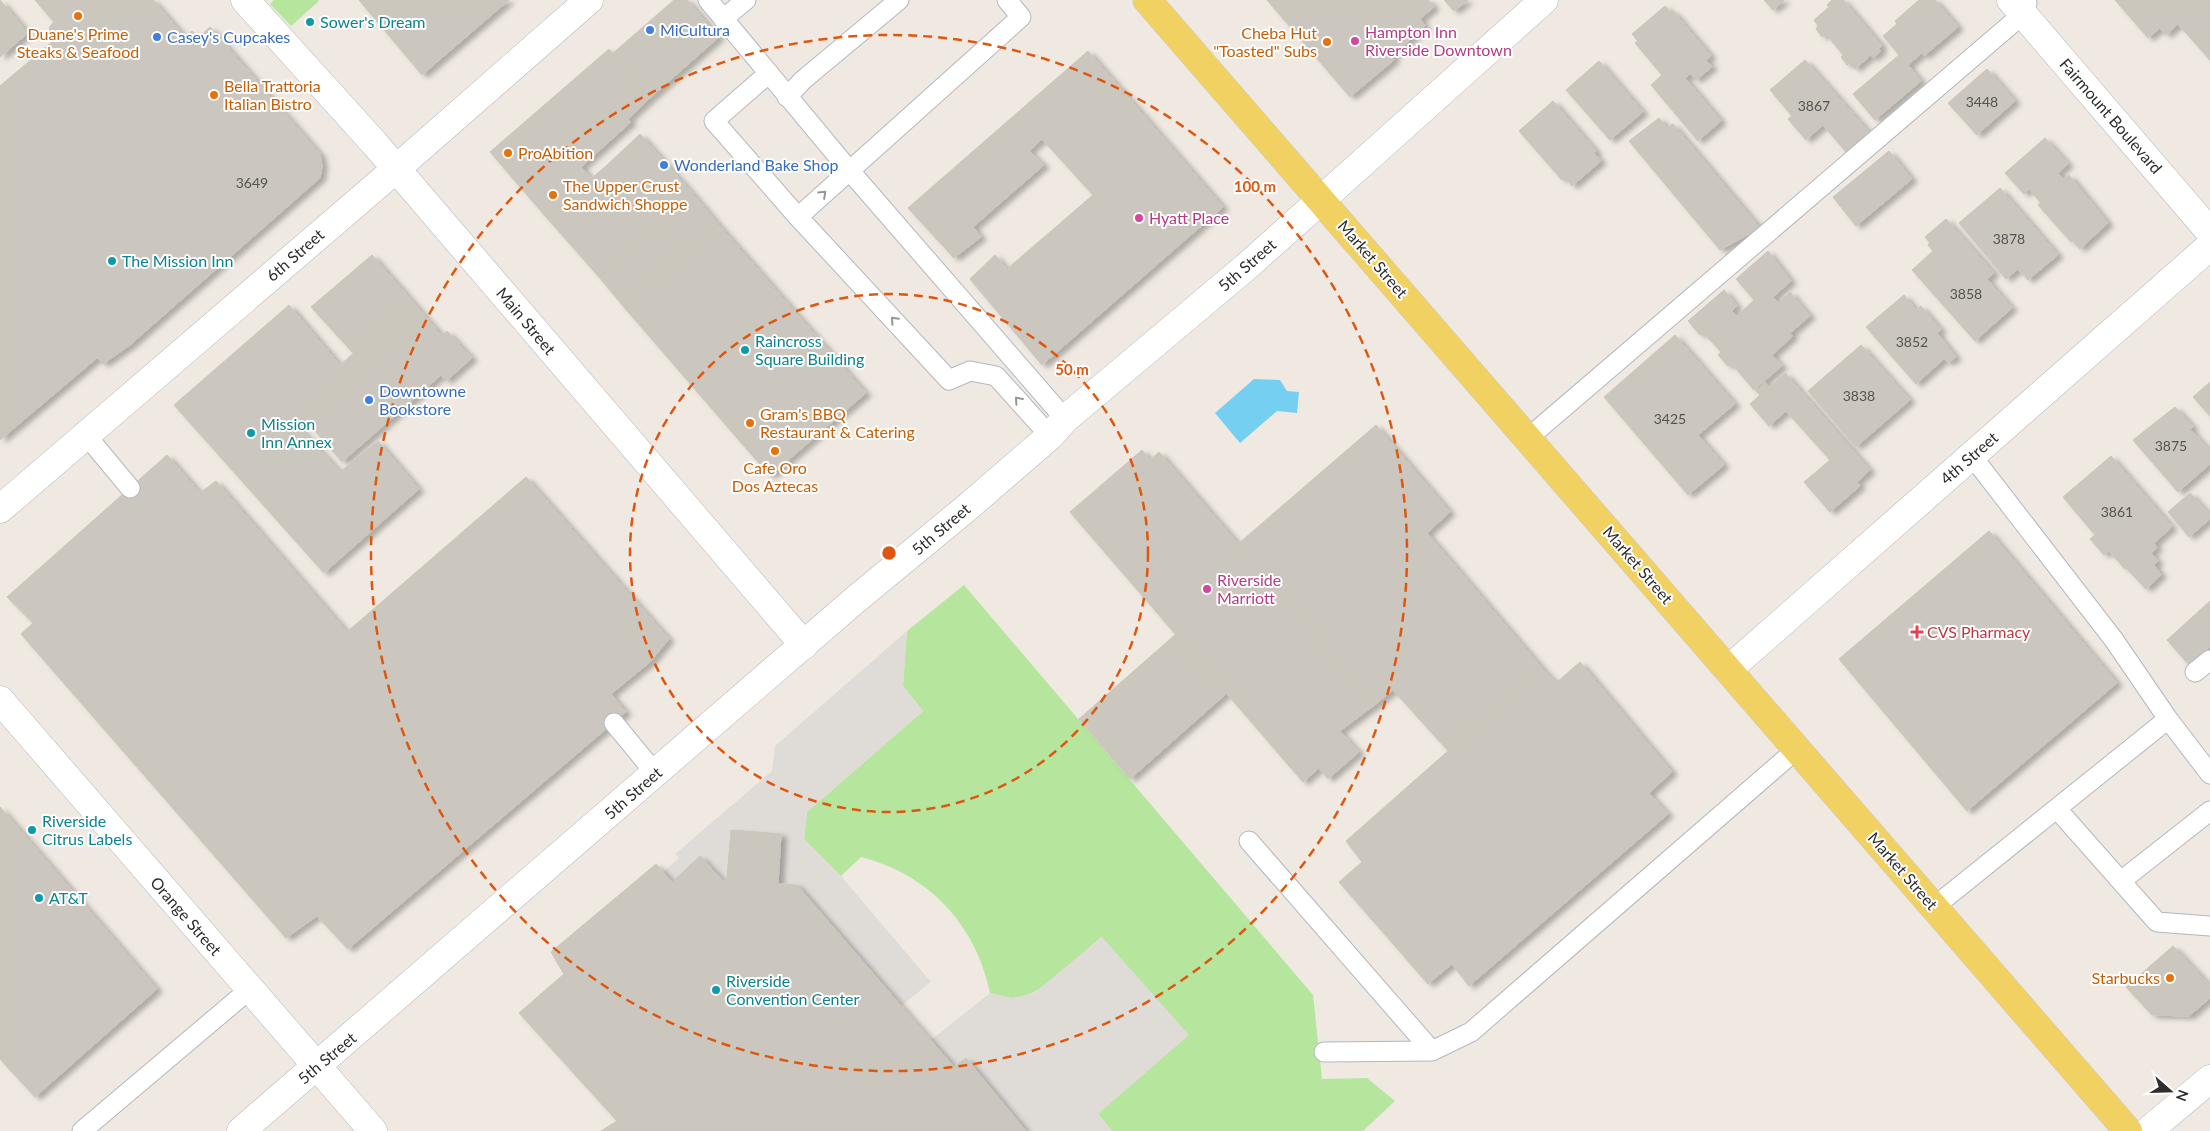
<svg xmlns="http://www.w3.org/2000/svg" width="2210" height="1131" font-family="Lato,sans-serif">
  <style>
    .green { fill: #b6e59e }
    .plaza { fill: #dfdcd8 }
    .water { fill: #75cff0 }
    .building { fill: #cbc7bf; stroke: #cbc5ba; filter: url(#shadow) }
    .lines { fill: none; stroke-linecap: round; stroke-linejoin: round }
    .lane-casing { stroke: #b4b7c1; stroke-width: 21 }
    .street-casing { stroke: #b4b7c1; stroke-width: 29 }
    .secondary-casing { stroke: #b4b7c1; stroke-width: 29 }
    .primary-casing { stroke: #c9c9c9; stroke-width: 29 }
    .lane { stroke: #fff; stroke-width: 19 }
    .street { stroke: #fff; stroke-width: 28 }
    .secondary { stroke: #fff; stroke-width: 28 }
    .primary { stroke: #f2d163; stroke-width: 28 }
    .oneway { stroke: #969696 }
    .ring { fill: none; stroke: #df570e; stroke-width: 2.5; stroke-dasharray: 9 6 }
    .food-dot { fill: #e8710a; stroke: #fff; stroke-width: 2 }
    .culture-dot { fill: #0f9aa8; stroke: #fff; stroke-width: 2 }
    .shop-dot { fill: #3f7fe0; stroke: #fff; stroke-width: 2 }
    .hotel-dot { fill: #d1479c; stroke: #fff; stroke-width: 2 }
    .health-dot { fill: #e0444e; stroke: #fff; stroke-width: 2 }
    .labels { text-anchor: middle; stroke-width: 4; stroke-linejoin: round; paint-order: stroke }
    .number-label { font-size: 14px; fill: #555452 }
    .culture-label { font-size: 16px; fill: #0d838f; stroke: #fff; text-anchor: start }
    .shop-label { font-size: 16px; fill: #366cbe; stroke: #fff; text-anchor: start }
    .hotel-label { font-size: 16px; fill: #b23c85; stroke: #fff; text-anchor: start }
    .food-label { font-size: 16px; fill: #c56008; stroke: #fff; text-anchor: start }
    .street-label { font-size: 16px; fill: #2e2e2e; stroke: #fff }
    .health-label { font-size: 16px; fill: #be3a42; stroke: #fff; text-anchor: start }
    .centre { fill: #df570e; stroke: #fff; stroke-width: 2.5 }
    .ring-label { font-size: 15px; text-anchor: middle; font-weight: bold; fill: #df570e; stroke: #fff; stroke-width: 4; stroke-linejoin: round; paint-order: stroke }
  </style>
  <defs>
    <filter id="shadow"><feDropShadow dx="5.5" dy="3" stdDeviation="2.5" flood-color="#0004"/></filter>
  </defs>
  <rect width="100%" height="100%" fill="#efe9e1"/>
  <!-- green -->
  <path class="green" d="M274,0H318L319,1L291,26L270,4Z
    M964,585L1313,995L1322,1079L1367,1078L1395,1101L1363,1131H1112L1098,1114L1102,937C1077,955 1044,997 1013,998C1006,999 997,995 990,993C976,924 928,874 861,857L841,876L804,839L807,812L923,711L903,686L907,631Z"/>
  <!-- plaza -->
  <path class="plaza" d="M907,631L903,686L923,711L807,812L804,839L841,876L931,982L901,1006L797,885L778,884L781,835L731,830L727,878L723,881L700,857L672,882L663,872L679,858L675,854L772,771L775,746Z
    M1102,937L1189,1035L1098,1114L1112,1131H1026L966,1058L954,1067L931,1040L990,993L1013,998L1034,993Z"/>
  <!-- water -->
  <path class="water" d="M1254,379L1280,380L1287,391L1299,392L1297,413L1277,411L1240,443L1215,413Z"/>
  <!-- building -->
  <path class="building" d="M0,0L28,33L0,57Z
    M35,0H153L185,37L192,31L198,38L210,27L320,154L322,166L320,178L130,345L103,364L97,358L0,440V86L53,41L49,36L50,26L54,22Z
    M359,0H509L422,75Z
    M674,0H687L719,37L650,98L612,54Z
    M1267,0H1428L1434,7L1420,19L1425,26L1392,56L1394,60L1350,97Z
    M1444,0H1468L1454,11Z
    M1764,0H1784L1773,10Z
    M1832,0H1843L1882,46L1879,49L1881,51L1873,58L1871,55L1855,69L1850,62L1847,65L1841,57L1843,55L1826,34L1822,37L1816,29L1818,26L1814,20L1829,7L1827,5Z
    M1919,0H1935L1958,27L1924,56L1922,53L1908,65L1921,81L1875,120L1853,94L1899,55L1883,36L1897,24L1895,21Z
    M2115,0H2210V60L2178,24L2166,35L2160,28L2148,38Z
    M1665,6L1671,13L1673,11L1711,56L1706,60L1712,67L1696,80L1690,74L1685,78L1721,121L1698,141L1651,85L1662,75L1635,43L1638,41L1632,34Z
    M609,49L650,98L628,119L631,122L581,167L591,178L546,217L490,152Z
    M1088,51L1223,207L1042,365L970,279L995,255L1007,269L1093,195L1042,139L1029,151L1044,165L973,227L981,237L954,258L908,208Z
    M1805,60L1869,132L1846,152L1823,125L1806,140L1788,119L1792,116L1770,90Z
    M1599,61L1643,112L1610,140L1566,90Z
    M1987,69L2015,101L1977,135L1948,103Z
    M1553,101L1596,151L1594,153L1601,161L1572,186L1565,177L1562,180L1519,131Z
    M1659,118L1667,128L1673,124L1760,228L1720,250L1629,141Z
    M640,134L693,194L599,277L546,217L606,166Z
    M2045,138L2068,164L2058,173L2064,179L2069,175L2108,223L2080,249L2072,240L2071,242L2038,205L2041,203L2029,189L2024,194L2005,173Z
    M1889,151L1912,179L1856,226L1833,197Z
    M2000,188L2058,255L2028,280L2018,269L2006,279L1959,223Z
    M693,194L718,224L623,306L599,277Z
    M1946,219L1994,273L1987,279L2012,308L1975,341L1912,270L1933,251L1928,245L1930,243L1925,237Z
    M718,224L866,393L770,476L623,306Z
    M1768,251L1791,281L1773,297L1778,303L1790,292L1810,316L1790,333L1793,336L1772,355L1782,366L1754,390L1731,363L1728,366L1718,355L1721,352L1703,332L1700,335L1688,321L1724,290L1737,306L1732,311L1737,316L1754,300L1736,279Z
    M372,255L413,302L354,354L311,307Z
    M1904,295L1916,310L1921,306L1941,330L1937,333L1956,357L1948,363L1944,359L1916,384L1866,327Z
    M413,302L424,315L350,377L340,365Z
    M289,305L350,377L297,425L340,472L378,441L419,489L324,573L174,405Z
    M424,315L442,336L447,331L472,358L446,381L441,375L342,462L304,418Z
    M1675,335L1735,404L1698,435L1724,465L1688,495L1604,397Z
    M1861,345L1910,400L1856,447L1808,391Z
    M1785,373L1870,470L1857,482L1860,486L1830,512L1804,482L1830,460L1786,411L1769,426L1750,404L1760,395L1756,391L1765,382L1769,387Z
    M2210,382V416L2193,397Z
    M2175,407L2193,427L2190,429L2210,451V464L2178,492L2133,440Z
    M1376,425L1450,512L1427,533L1542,668L1449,752L1393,690L1376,704L1238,544Z
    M1142,450L1150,460L1159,452L1376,704L1340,731L1359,752L1328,779L1319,768L1303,782L1070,512Z
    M167,455L200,493L216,481L347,632L526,477L669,639L650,662L611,694L626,712L348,949L317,916L286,938L21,634L33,623L7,597Z
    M2111,456L2172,527L2154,543L2157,548L2151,553L2158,561L2154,565L2161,575L2146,589L2126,568L2125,569L2109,551L2104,555L2090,539L2095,535L2063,497Z
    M2190,493L2210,515V519L2189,537L2168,512Z
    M1989,531L2117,683L1967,811L1839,659Z
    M2210,601V647L2189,665L2167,640Z
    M1176,634L1227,693L1130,779L1079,719Z
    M1580,662L1672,772L1649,793L1668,814L1469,986L1452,964L1428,984L1339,882L1362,862L1346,841L1542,668L1556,683Z
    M0,807L157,989L35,1097L0,1059Z
    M731,830L781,834L778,884L797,885L954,1067L966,1058L1026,1131H601L617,1121L519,1013L564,974L551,952L656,864L672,882L700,856L723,881L727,878Z
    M2173,946L2210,986V998L2189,1016L2152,1015L2126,987Z"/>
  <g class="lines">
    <!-- lane casing -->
    <g class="lane-casing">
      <path id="lane" d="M708,0L849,170L1065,419
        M723,19L746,0
        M769,73L714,121L798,217L949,380L970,371L996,376L1050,436
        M787,97L803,80L899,0
        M798,217L1021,17L1007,0
        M86,435L130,488
        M1528,438L2023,14L2027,3
        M1972,456L2114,640L2168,719L2210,774
        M2195,672L2210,660
        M614,723L655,773
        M2057,809L2157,922L2210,926
        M1249,841L1432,1051
        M2121,881L2210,811
        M1934,907L2168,719
        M1324,1052L1432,1051L1471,1032L1797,749
        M82,1131L250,989"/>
    </g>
    <!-- street casing -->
    <g class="street-casing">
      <path id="street" d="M245,0L375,144L804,645
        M2011,0L2210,232
        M1321,200L1544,0
        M0,509L396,169L589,0
        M1728,670L2210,246
        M0,700L373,1131"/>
    </g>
    <!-- secondary casing -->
    <g class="secondary-casing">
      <path id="secondary" d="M241,1131L855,600L963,511L1050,436L1065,419L1246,267L1321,200
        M2148,1131L2210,1079"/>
    </g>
    <!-- primary casing -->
    <g class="primary-casing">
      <path id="primary" d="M1147,0L2128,1131"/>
    </g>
    <!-- lane -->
    <use href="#lane" class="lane"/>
    <!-- street -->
    <use href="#street" class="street"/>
    <!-- secondary -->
    <use href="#secondary" class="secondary"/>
    <!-- primary -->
    <use href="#primary" class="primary"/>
  </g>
  <!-- one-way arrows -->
  <defs><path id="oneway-chevron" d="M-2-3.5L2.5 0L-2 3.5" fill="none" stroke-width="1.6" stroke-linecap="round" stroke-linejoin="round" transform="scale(1.25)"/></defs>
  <g class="oneway">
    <use href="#oneway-chevron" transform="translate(823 194) rotate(-43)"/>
    <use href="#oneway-chevron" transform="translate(894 320) rotate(-133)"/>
    <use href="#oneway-chevron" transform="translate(1018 400) rotate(-132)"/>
  </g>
  <!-- distance rings -->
  <g class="ring">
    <circle cx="889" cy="553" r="259"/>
    <circle cx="889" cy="553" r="518"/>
  </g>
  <!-- markers -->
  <g class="food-dot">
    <circle cx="78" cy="16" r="5"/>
    <circle cx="1327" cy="42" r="5"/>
    <circle cx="214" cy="95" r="5"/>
    <circle cx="508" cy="153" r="5"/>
    <circle cx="553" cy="195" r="5"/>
    <circle cx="750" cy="423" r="5"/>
    <circle cx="775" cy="451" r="5"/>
    <circle cx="2170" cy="978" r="5"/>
  </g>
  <g class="culture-dot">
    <circle cx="310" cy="22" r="5"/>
    <circle cx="112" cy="261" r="5"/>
    <circle cx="745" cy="350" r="5"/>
    <circle cx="251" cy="433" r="5"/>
    <circle cx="32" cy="830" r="5"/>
    <circle cx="39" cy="898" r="5"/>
    <circle cx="716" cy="990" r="5"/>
  </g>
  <g class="shop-dot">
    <circle cx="650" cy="30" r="5"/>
    <circle cx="157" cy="37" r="5"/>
    <circle cx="664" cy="165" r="5"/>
    <circle cx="369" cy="400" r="5"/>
  </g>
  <g class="hotel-dot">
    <circle cx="1355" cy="41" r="5"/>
    <circle cx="1139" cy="218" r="5"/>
    <circle cx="1207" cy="589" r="5"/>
  </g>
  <path class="health-dot" d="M1914.5 624.5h5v5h5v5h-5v5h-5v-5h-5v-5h5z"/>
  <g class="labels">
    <!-- number labels -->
    <g class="number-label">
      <text x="1982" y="107">3448</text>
      <text x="1814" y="111">3867</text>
      <text x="252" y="188">3649</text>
      <text x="2009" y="244">3878</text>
      <text x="1966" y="299">3858</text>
      <text x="1912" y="347">3852</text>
      <text x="1859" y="401">3838</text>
      <text x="1670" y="424">3425</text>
      <text x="2171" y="451">3875</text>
      <text x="2117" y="517">3861</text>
    </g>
    <!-- culture labels -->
    <g class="culture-label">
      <text x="320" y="28">Sower's Dream</text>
      <text x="122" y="267">The Mission Inn</text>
      <text x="755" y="347">Raincross<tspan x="755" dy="18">Square Building</tspan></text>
      <text x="261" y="430">Mission<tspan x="261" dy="18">Inn Annex</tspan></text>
      <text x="42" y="827">Riverside<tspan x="42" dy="18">Citrus Labels</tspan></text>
      <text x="49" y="904">AT&amp;T</text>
      <text x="726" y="987">Riverside<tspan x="726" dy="18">Convention Center</tspan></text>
    </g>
    <!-- shop labels -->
    <g class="shop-label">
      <text x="660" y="36">MiCultura</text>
      <text x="167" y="43">Casey's Cupcakes</text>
      <text x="674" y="171">Wonderland Bake Shop</text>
      <text x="379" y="397">Downtowne<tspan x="379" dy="18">Bookstore</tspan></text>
    </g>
    <!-- hotel labels -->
    <g class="hotel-label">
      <text x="1365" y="38">Hampton Inn<tspan x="1365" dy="18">Riverside Downtown</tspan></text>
      <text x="1149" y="224">Hyatt Place</text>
      <text x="1217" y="586">Riverside<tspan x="1217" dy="18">Marriott</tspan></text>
    </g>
    <!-- food labels -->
    <g class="food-label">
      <text x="1317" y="39" text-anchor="end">Cheba Hut<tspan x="1317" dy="18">"Toasted" Subs</tspan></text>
      <text x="78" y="40" text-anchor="middle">Duane's Prime<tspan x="78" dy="18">Steaks &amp; Seafood</tspan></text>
      <text x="224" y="92">Bella Trattoria<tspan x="224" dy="18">Italian Bistro</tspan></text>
      <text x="518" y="159">ProAbition</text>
      <text x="563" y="192">The Upper Crust<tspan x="563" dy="18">Sandwich Shoppe</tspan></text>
      <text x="760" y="420">Gram's BBQ<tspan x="760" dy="18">Restaurant &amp; Catering</tspan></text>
      <text x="775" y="474" text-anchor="middle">Cafe Oro<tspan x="775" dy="18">Dos Aztecas</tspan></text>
      <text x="2160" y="984" text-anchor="end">Starbucks</text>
    </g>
    <!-- street labels -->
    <g class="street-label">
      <text transform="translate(2111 116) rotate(49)" y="6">Fairmount Boulevard</text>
      <text transform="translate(295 255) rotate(-41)" y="6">6th Street</text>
      <text transform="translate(1373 259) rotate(49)" y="6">Market Street</text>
      <text transform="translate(1247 265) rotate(-41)" y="6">5th Street</text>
      <text transform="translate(526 321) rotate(50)" y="6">Main Street</text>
      <text transform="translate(1969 458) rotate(-41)" y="6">4th Street</text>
      <text transform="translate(941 529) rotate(-40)" y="6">5th Street</text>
      <text transform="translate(1638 565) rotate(49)" y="6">Market Street</text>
      <text transform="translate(633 793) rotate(-41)" y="6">5th Street</text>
      <text transform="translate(1903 871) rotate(49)" y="6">Market Street</text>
      <text transform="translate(186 916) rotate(49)" y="6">Orange Street</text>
      <text transform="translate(327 1058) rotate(-40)" y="6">5th Street</text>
    </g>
    <!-- health labels -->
    <g class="health-label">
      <text x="1927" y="638">CVS Pharmacy</text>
    </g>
  </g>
  <circle cx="889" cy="553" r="8" class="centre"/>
  <g class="ring-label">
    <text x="1255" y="192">100 m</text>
    <text x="1072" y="375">50 m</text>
  </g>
  <!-- north arrow -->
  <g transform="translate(2170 1091) rotate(110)" stroke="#ffffff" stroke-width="4" paint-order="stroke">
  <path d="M0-4L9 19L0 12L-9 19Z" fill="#2e2e2e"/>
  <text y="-8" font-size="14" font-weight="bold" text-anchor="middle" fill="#2e2e2e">N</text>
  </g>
</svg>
